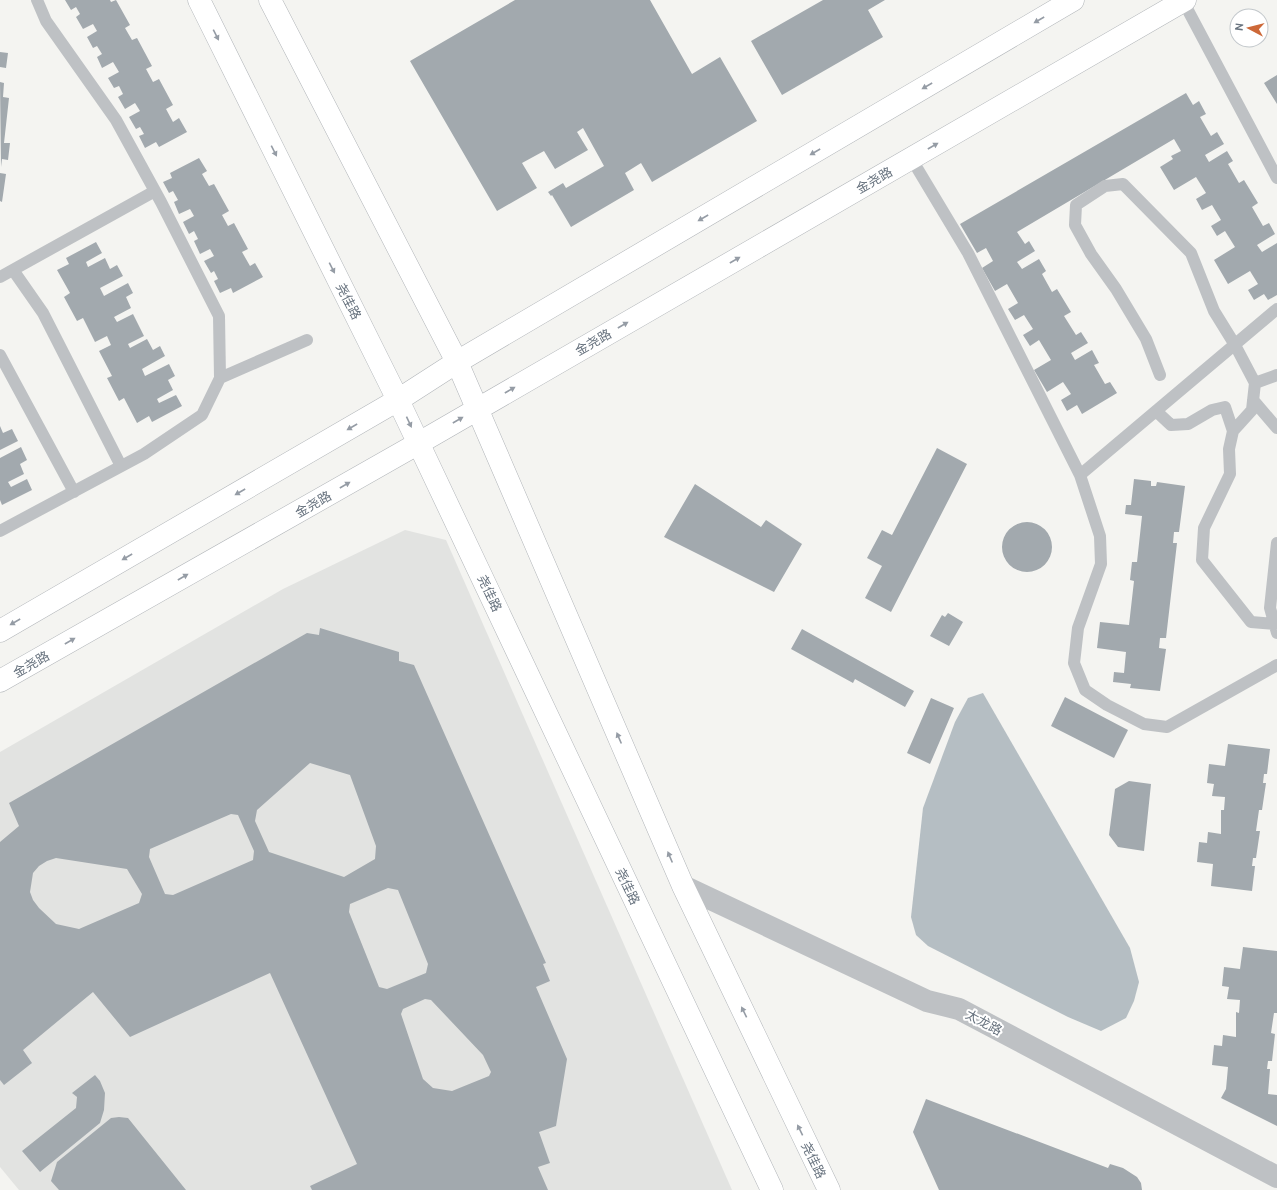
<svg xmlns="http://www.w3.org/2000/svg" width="1277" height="1190" font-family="Cabin,'Noto Sans SC',sans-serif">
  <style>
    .built { fill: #e2e3e1 }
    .water { fill: #b5bec3 }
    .building { fill: #a2a9ae; fill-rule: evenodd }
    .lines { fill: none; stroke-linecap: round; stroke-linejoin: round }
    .secondary-casing { stroke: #b1b5b9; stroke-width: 23 }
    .service { stroke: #bec1c4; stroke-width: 12 }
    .tertiary { stroke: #bec1c4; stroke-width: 22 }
    .secondary { stroke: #fff; stroke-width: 22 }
    .oneway { fill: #959ca5 }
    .labels { text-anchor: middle; stroke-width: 4; stroke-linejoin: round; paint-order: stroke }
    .street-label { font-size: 13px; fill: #67727e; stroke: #fff }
  </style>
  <rect width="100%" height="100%" fill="#f4f4f1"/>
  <!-- built -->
  <path class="built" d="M405,530L446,540L732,1190H19L0,1167V752L283,589Z"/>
  <!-- water -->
  <path class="water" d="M983,693L1130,948L1139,982L1134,1001L1126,1018L1101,1031L1068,1017L928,946L916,935L911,917L923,808L955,722L968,698Z"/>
  <!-- building -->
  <path class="building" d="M65,0H110L111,2L116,0L130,25L125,28L132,40L137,38L152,66L146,69L153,82L159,79L173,105L166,109L173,122L179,118L187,132L159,147L156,142L145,148L139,136L144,134L140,127L136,129L129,117L140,111L135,103L125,109L118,97L123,94L119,86L114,88L108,78L119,72L113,62L102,68L97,57L102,54L97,46L93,48L87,37L97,31L93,24L83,29L76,17L80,14L76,7L71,10Z
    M515,0H650L692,74L720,57L757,121L652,182L641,163L625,173L634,190L571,227L552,195L551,196L548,192L563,183L566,188L604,166L583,128L577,132L588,150L555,169L544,151L522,163L537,188L497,211L410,61Z
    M823,0H885L868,10L883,37L782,95L751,41Z
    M0,52L8,53L6,68L0,67Z
    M1277,75V104L1264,83Z
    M0,82L4,83L3,97L9,98L4,143H10L8,160L2,159L1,167Z
    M1186,93L1193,105L1199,101L1206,114L1200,117L1211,136L1217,132L1224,144L1205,155L1209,162L1227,151L1233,161L1228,164L1239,183L1244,180L1258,203L1252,207L1263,226L1269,223L1275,234L1257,245L1262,252L1277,243V295L1268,300L1264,294L1254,300L1248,290L1258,284L1250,271L1228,284L1214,260L1235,247L1225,231L1217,236L1211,226L1221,220L1212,205L1202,210L1196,199L1206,193L1196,177L1174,190L1160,167L1173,159L1171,156L1181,151L1174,139L1017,232L1025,244L1029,241L1035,251L1017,262L1022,269L1039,259L1046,271L1042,274L1052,292L1057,289L1071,312L1064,316L1076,335L1081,332L1088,343L1071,353L1075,360L1092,350L1099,363L1094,365L1105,384L1110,382L1117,393L1082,414L1077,405L1067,411L1061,400L1071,394L1063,382L1047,392L1034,370L1051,360L1039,340L1030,346L1023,335L1033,329L1024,315L1015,320L1008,309L1018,303L1007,284L995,291L982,268L993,261L986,248L977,253L960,224Z
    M199,158L207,171L202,174L209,186L214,184L229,211L222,215L228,226L234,223L248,249L242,252L250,266L255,263L263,277L233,293L231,288L220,293L214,281L218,279L214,271L211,273L204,261L214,256L210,249L200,254L194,241L198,239L194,231L189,234L183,222L194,216L190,209L179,214L174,202L178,200L173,191L169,193L163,182L172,178L170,173Z
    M0,173L6,174L2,202L0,201Z
    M96,242L102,253L86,262L88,267L105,258L110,269L117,265L123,276L100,288L104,296L128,283L133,293L126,297L131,308L114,317L117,322L133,314L144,336L128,344L130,348L147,339L153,350L160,346L165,356L142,369L145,376L169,364L175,376L168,380L173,390L157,399L159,403L176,395L182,406L152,422L149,416L137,423L124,398L119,401L107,378L112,376L99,351L111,345L107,336L95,342L83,318L77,321L64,297L70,293L57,270L69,264L66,258Z
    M0,426L3,433L12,429L18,441L0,450Z
    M21,447L27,460L20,464L24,474L8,482L11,487L27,479L32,490L2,505L0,500V458Z
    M937,448L967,464L891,612L865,598L882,566L867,558L882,530L892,535Z
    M1134,479L1151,481V486H1156L1157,482L1185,486L1179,532H1174L1173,543H1177L1166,638H1160L1159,648L1166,649L1160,691L1130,688L1131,684L1113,682L1114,672L1124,673L1126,652L1097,648L1100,622L1129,625L1134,581L1130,580L1132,562H1137L1142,516L1125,514L1126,505H1131Z
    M695,484L761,527L766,520L802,544L774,592L664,537Z
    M1002 547a25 25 0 1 1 50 0a25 25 0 1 1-50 0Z
    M948,613L963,622L949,646L930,636L942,615L945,617Z
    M320,628L399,652V661L414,665L546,963L543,964L550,981L536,987L567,1059L556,1126L539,1132L550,1163L538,1167L548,1190H312L310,1186L357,1164L270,973L130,1037L93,992L23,1050L32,1063L4,1085L0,1080V842L19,826L9,803L307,633L319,635ZM310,763L350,775L376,846L375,859L344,877L269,852L255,821L257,810ZM231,814L238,815L254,851L253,860L173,895L165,894L149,857L150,849ZM56,858L127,869L142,894L139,903L79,929L56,924L39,908L33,900L30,892L33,873L39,866L47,861ZM388,888L398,890L428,964L426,973L387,989L379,987L349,912L350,904ZM425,999L431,1000L483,1055L491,1072L489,1076L452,1091L433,1088L423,1079L401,1014L403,1009Z
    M802,629L914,691L905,707L855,679L853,683L791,649Z
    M1065,697L1128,730L1114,758L1051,726Z
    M931,698L954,708L930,764L907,753Z
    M1228,744L1270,749L1267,774H1264L1263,783H1266L1262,810H1259L1256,831H1260L1256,858H1253L1252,866H1255L1252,891L1211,886L1213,864L1197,862L1199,842L1207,843L1208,832L1221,834V810H1224L1225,797L1212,796L1214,784L1207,783L1209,764L1225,766Z
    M1129,781L1151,784L1144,851L1118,847L1109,835L1115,789Z
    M1243,947L1277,951V1013H1274L1271,1033L1275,1034L1272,1061H1268L1267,1069H1270L1268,1094L1277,1095V1126L1221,1098L1226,1089L1228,1067L1212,1065L1214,1045L1222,1046L1223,1035L1236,1037V1012L1239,1013L1240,1000L1227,999L1229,987L1222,986L1224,967L1240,969Z
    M95,1075L100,1081L105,1093L104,1110L100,1123L40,1172L22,1151L76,1108L77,1097L72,1093Z
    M926,1099L1108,1168L1110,1164L1123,1168L1137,1177L1141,1183L1142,1190H939L913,1132Z
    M119,1117L128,1118L186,1190H59L51,1181L57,1162L111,1118Z"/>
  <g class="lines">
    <!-- secondary casing -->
    <g class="secondary-casing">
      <path id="secondary" d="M199,0L398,400L772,1190
        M270,0L457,362L683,886L829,1190
        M0,631L398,400L457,362L1073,0
        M0,681L419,443L1185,0"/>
    </g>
    <!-- service -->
    <path class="service" d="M1183,1L1277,178
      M911,158L968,253L1080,475L1100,536L1101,564L1078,628L1074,663L1085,690L1107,705L1144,724L1167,727L1277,665
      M13,270L43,313L121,466
      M0,277L155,191
      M0,355L74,492
      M1160,375L1146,339L1116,289L1091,254L1075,225L1076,205L1105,186L1123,184L1191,253L1214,311L1235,345L1255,383
      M220,378L307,340
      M1253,400L1277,428
      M1156,411L1171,425L1188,424L1212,410L1225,407L1233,431L1252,410L1255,383L1277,375
      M1233,431L1229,449L1230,474L1204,528L1202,560L1251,622L1275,624
      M1080,475L1277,309
      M0,531L144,454L202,415L220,378L219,316L161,202L116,120L46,21L37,0
      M1277,543L1270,608L1277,633"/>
    <!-- tertiary -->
    <path class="tertiary" d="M683,886L927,1001L959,1009L1277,1177"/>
    <!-- secondary -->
    <use href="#secondary" class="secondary"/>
  </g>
  <!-- one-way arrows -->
  <defs><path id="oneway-solid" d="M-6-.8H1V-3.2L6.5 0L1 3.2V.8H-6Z"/></defs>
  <g class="oneway">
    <use href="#oneway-solid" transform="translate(1039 20) rotate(150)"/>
    <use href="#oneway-solid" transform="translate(216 35) rotate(63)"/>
    <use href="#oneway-solid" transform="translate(927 86) rotate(150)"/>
    <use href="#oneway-solid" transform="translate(933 146) rotate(-30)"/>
    <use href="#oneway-solid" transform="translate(274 151) rotate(63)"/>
    <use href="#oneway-solid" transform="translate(815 152) rotate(150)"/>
    <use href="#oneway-solid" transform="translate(703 218) rotate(150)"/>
    <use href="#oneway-solid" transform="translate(735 260) rotate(-30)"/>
    <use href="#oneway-solid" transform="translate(332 268) rotate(63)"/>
    <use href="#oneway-solid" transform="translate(623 325) rotate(-30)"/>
    <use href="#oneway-solid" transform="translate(510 390) rotate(-30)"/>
    <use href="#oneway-solid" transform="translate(458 420) rotate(-30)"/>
    <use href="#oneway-solid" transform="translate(409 422) rotate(65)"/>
    <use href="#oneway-solid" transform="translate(352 427) rotate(150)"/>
    <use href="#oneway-solid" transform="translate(345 485) rotate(-30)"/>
    <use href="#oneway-solid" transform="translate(240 492) rotate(150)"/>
    <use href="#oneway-solid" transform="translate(127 557) rotate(150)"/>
    <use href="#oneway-solid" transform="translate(183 577) rotate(-30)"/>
    <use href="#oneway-solid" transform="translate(15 622) rotate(150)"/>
    <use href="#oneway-solid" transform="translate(70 641) rotate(-30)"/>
    <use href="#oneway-solid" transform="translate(619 738) rotate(-113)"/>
    <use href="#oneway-solid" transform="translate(670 857) rotate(-113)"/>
    <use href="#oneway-solid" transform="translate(744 1012) rotate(-116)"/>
    <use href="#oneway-solid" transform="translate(800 1130) rotate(-116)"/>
  </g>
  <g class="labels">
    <!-- street labels -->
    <g class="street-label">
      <text transform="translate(874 180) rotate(-30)" y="5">金尧路</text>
      <text transform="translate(349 301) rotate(63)" y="5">尧佳路</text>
      <text transform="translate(593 342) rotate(-30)" y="5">金尧路</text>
      <text transform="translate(313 504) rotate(-30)" y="5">金尧路</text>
      <text transform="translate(490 593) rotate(65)" y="5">尧佳路</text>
      <text transform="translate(31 664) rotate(-30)" y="5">金尧路</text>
      <text transform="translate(628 886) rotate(65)" y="5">尧佳路</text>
      <text transform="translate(984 1022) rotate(28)" y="5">太龙路</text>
      <text transform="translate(814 1160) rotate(64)" y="5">尧佳路</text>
    </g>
  </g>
  <!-- north arrow -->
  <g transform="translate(1249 28) rotate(277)"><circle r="19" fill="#ffffff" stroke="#c2c7cb"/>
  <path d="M0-3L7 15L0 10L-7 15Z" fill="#cd6838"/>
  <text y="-6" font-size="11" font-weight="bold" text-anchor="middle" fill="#67727e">N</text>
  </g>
</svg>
